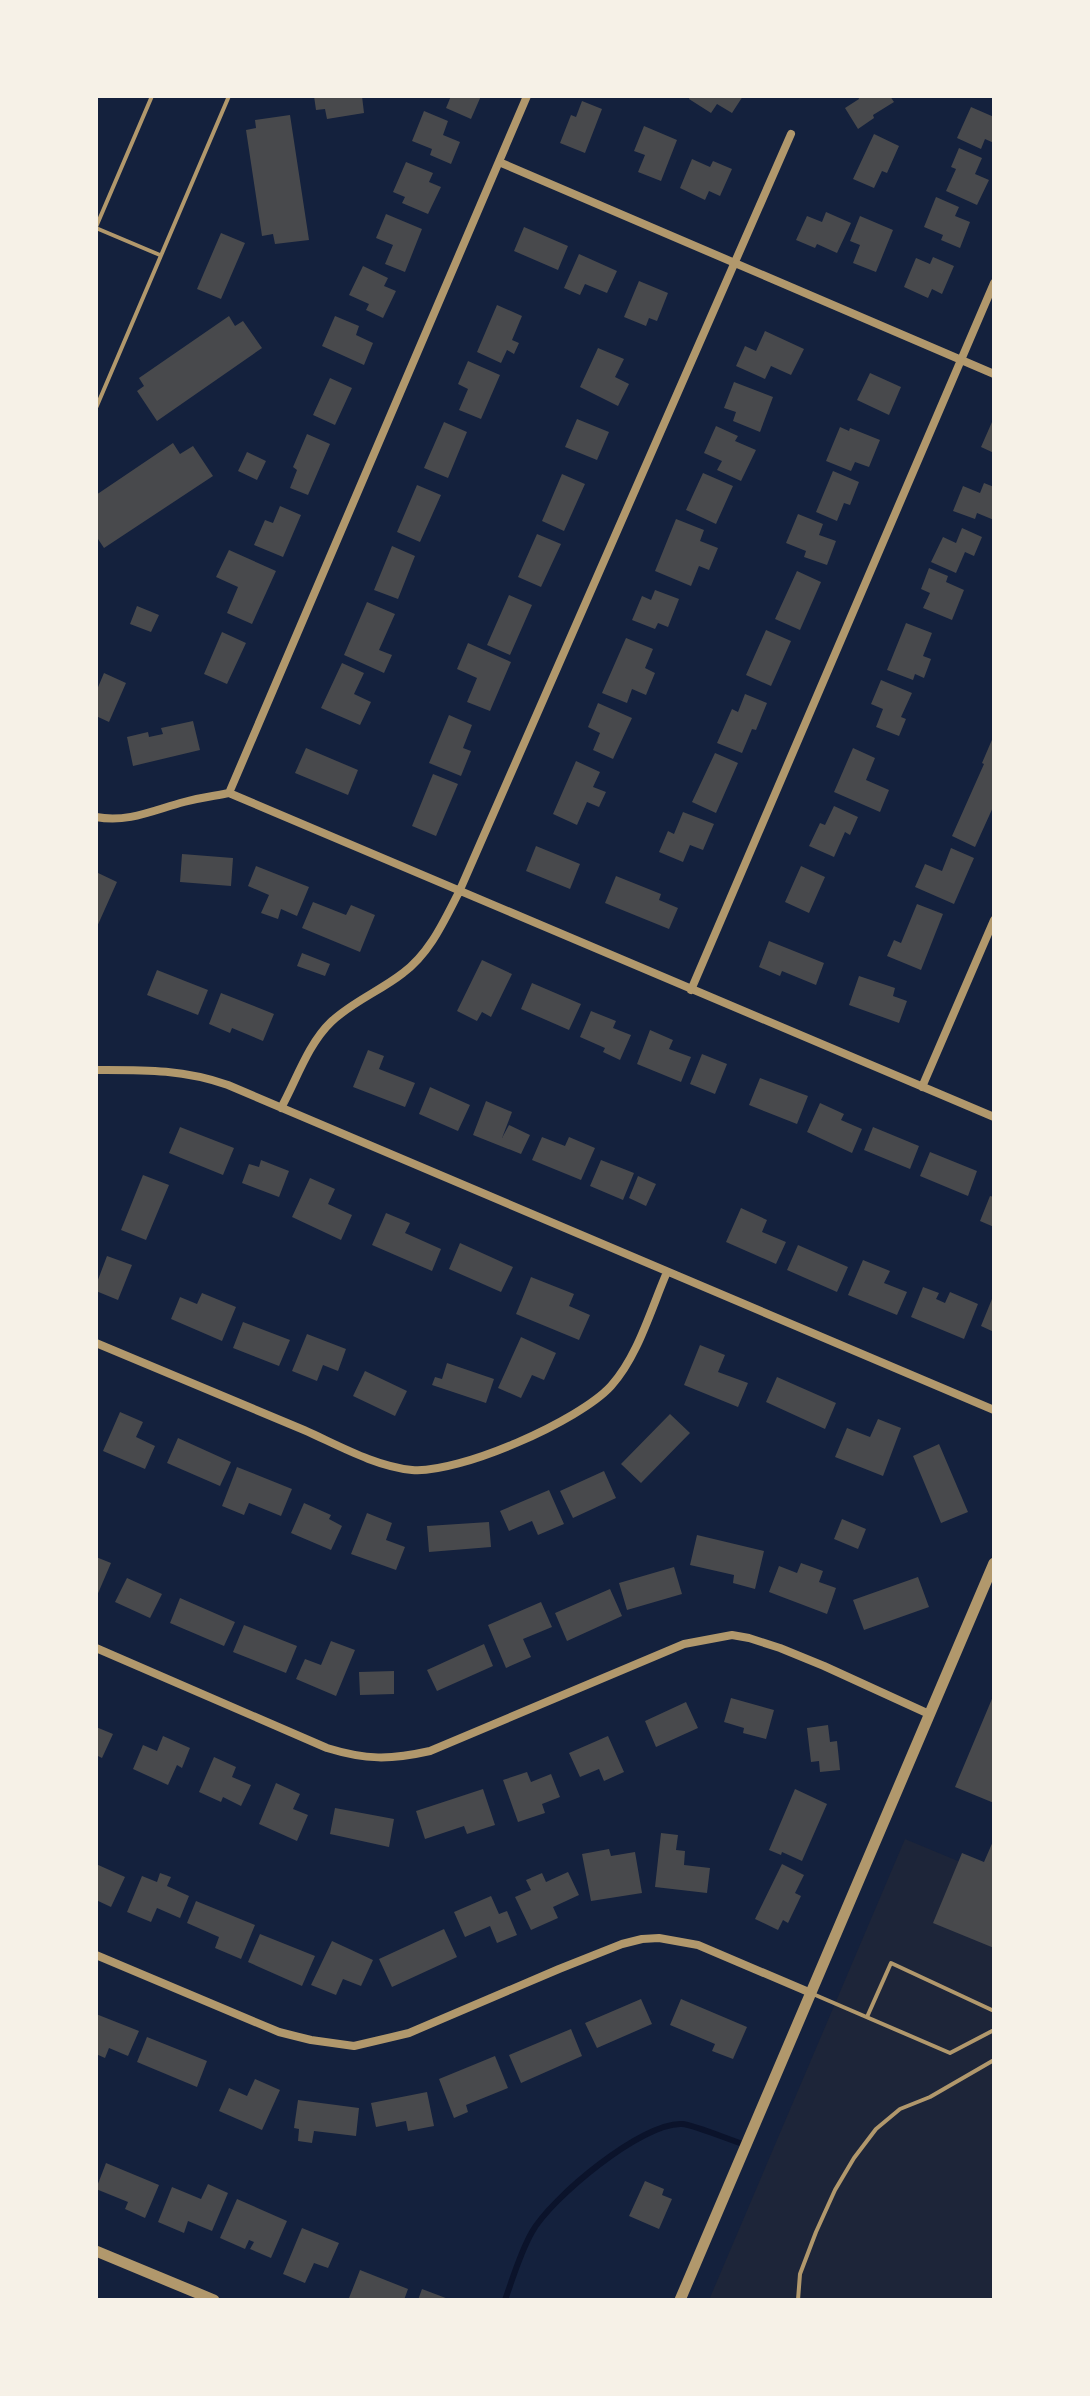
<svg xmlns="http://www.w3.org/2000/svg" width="1090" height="2396" font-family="'Roboto Condensed',sans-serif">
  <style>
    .green { fill: #1d2539 }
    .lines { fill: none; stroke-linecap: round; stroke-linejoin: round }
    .stream { stroke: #0b132b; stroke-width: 6 }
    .building { fill: #48494c }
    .service { stroke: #b1986c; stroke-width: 4 }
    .minor { stroke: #b1986c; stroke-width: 8 }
    .tertiary { stroke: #b1986c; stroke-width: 11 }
  </style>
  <rect width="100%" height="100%" fill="#14213d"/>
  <!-- green -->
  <path class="green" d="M905,1839L994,1876V2300H709Z"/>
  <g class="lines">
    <!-- stream -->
    <path class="stream" d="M505,2300C513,2278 520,2253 532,2232C551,2198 642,2122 682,2124C695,2125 732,2141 746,2145"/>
  </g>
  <!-- building -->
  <path class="building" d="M314,96H362L364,113L327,119L325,109L316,110Z
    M451,96H481L471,119L446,108Z
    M690,96H743L732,113L717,104L711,113L689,99Z
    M858,96H890L894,102L873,115L874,118L858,129L845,108L859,99Z
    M582,101L602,109L585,153L560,143L571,115L576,117Z
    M971,107L994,117V143L985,139L981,149L957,138Z
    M424,111L448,121L443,135L460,142L451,164L430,155L432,149L412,141Z
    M290,115L309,240L275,244L273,234L262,236L246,130L256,128L255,120Z
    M644,126L677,140L661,181L638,172L645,155L634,151Z
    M874,134L899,146L887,173L882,171L874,188L853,179Z
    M959,148L982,158L975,174L989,180L977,205L946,191L956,169L951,167Z
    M692,159L710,167L713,161L732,169L720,196L709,191L705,200L680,188Z
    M406,162L433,173L429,182L441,187L428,214L402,203L405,197L393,192Z
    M936,197L959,207L955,216L970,222L960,248L941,240L943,235L924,227Z
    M826,212L851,223L837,253L817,244L815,248L796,240L807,216L822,222Z
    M386,214L422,229L405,272L385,264L393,245L376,238Z
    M860,216L893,230L876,272L853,263L860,245L850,241Z
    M524,227L568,246L558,270L514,251Z
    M221,233L245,243L221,299L197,289Z
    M579,254L617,271L607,293L585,284L580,295L564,288Z
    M933,257L954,266L942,294L932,289L928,298L904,287L916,258L930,264Z
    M363,266L388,278L384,286L396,291L383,318L366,310L369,304L349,295Z
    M639,281L668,293L657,321L649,318L646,326L624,317Z
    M497,305L522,316L512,340L519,343L514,354L507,350L501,363L477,352Z
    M229,316L235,326L243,321L262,348L157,421L137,391L144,386L139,378Z
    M335,316L359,326L356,335L373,343L364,365L322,346Z
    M765,331L804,349L791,375L771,366L765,379L736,366L745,346L756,351Z
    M598,348L624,359L615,377L629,384L618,406L580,387Z
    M468,361L500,375L481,419L459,410L468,389L458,384Z
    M870,373L901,387L889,415L857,400Z
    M330,378L352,388L335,425L313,415Z
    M734,382L773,397L760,432L733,421L736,412L724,408Z
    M577,419L609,432L597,460L565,447Z
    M444,422L467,432L448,478L424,468Z
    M992,422L994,423V453L981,447Z
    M716,426L738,436L735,441L756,450L741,481L717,470L722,461L704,453Z
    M840,427L849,431L850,428L880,440L869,467L855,462L851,471L826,461Z
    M307,434L330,444L308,495L290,488L297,470L293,467Z
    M173,443L180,454L193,446L213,476L104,548L96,536V495Z
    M247,452L266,461L257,480L238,471Z
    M833,471L859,482L850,505L844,503L837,521L816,512Z
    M703,473L733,486L716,524L686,510Z
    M562,474L585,484L564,531L542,521Z
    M984,483L994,487V520L977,513L975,519L953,511L963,486L980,493Z
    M417,485L441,495L420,542L397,532Z
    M280,506L301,515L283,557L254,545L265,520L273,523Z
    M798,514L823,524L819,535L836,541L827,565L804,557L806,551L786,543Z
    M676,519L704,530L700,541L718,548L709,570L699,566L691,586L655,571Z
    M962,528L982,537L974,556L965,552L956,573L931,562L943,537L956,543Z
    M537,534L561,544L541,587L518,577Z
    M392,546L415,556L398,599L374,590Z
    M229,550L276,571L252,624L227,613L238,587L216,577Z
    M929,568L948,576L946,582L964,590L952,620L923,608L930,593L921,589Z
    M797,571L821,582L800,630L775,619Z
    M655,590L679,599L668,627L658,623L655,629L632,620L642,596L651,600Z
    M509,595L532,605L510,655L487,645Z
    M367,602L395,614L379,650L392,655L384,673L344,655Z
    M137,606L159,615L151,632L130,624Z
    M906,623L932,633L923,656L931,659L924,678L915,674L913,680L887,670Z
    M766,630L791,641L771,686L746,675Z
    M222,632L246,643L227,684L204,674Z
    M626,638L653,649L645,668L655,673L646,695L632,689L627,703L602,693Z
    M468,643L511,662L490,711L467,702L477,678L457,669Z
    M342,663L364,673L354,694L371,702L360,725L321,708Z
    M104,673L126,683L109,722L96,716V692Z
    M881,680L912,693L901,717L906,719L899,736L876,727L883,709L871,704Z
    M745,694L767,703L756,730L752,729L742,753L717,743L732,709L738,712Z
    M598,703L632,718L613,759L593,750L600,733L588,727Z
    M449,715L472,725L463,748L471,751L461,776L429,763Z
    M193,721L200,750L133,766L127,737L148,732L149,737L163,734L161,728Z
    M994,735V805L975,847L952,836L984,764L982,763Z
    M306,748L358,770L348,795L295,773Z
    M853,748L875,758L866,780L889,790L880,812L834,792Z
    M715,753L738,763L716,813L692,802Z
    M576,761L600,772L593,787L606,792L599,807L587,802L577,825L553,814Z
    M433,774L458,784L436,836L412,826Z
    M834,806L858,817L850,835L845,832L834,857L809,846L820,823L825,825Z
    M683,812L714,824L703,850L690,845L683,862L659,852L668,831L674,834Z
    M536,846L580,864L570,889L526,871Z
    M951,848L974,858L954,904L915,887L925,864L942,871Z
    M182,854L233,858L231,886L180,882Z
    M256,866L309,887L297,916L281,909L278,919L261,913L269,895L248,886Z
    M801,866L825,877L809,913L785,902Z
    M96,872L117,882L96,929Z
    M616,876L661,894L659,900L678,908L669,929L605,903Z
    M313,902L346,915L351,905L375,915L360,952L302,928Z
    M917,904L943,914L921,970L887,956L894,940L901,943Z
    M769,941L824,963L816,985L782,971L780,976L759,967Z
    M302,953L330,964L325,976L297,966Z
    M482,960L512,974L491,1017L482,1012L477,1021L457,1011Z
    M157,970L208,990L198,1015L147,995Z
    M859,976L895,988L893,996L907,1001L899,1023L849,1005Z
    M532,983L581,1004L569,1030L521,1009Z
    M221,993L274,1014L263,1041L232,1028L230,1033L209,1024Z
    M591,1011L616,1021L613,1028L631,1035L620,1060L603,1052L605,1048L580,1037Z
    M650,1030L673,1040L669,1049L691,1057L681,1082L637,1064Z
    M368,1050L384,1056L379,1069L415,1083L405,1107L353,1087Z
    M702,1054L727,1064L715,1094L690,1084Z
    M760,1078L808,1096L797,1124L749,1105Z
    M430,1087L470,1105L458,1131L419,1114Z
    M486,1101L512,1112L502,1138L509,1125L530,1135L521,1154L473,1135Z
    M820,1103L844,1114L841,1120L862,1129L852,1153L807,1132Z
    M180,1127L234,1148L223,1175L169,1153Z
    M873,1127L919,1146L910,1169L864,1150Z
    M542,1137L565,1146L569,1137L595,1148L581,1180L532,1160Z
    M930,1152L977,1171L968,1196L920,1176Z
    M261,1160L289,1171L279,1197L242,1183L249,1164L259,1167Z
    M601,1160L634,1173L623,1200L590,1186Z
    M143,1175L169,1185L146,1240L121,1230Z
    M638,1176L656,1184L646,1206L629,1198Z
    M310,1178L335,1189L328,1204L352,1215L341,1240L292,1217Z
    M990,1196L994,1197V1227L980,1221Z
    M741,1208L767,1220L762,1232L786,1242L776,1264L726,1242Z
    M386,1213L410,1223L405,1233L441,1249L432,1271L372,1245Z
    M460,1243L513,1267L501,1292L449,1269Z
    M798,1245L848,1267L837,1292L787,1270Z
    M107,1256L132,1265L118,1300L96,1291V1285Z
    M863,1260L890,1271L884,1283L907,1292L897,1315L848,1295Z
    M531,1277L574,1294L569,1306L590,1315L579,1340L516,1314Z
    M923,1287L939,1293L936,1299L945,1303L950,1292L978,1304L964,1339L911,1317Z
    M202,1293L236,1307L222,1341L171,1319L180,1297L197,1304Z
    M994,1294V1332L981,1326Z
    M243,1322L290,1340L279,1366L233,1348Z
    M307,1334L346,1349L338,1371L323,1365L317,1381L292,1371Z
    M521,1337L556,1353L544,1380L532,1375L521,1398L498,1388Z
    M700,1345L725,1355L718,1372L748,1383L738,1407L684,1385Z
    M447,1363L494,1379L486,1403L432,1385L435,1377L442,1379Z
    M365,1371L407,1391L395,1416L353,1396Z
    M777,1377L836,1403L825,1429L766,1402Z
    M120,1412L143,1422L136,1437L155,1446L145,1469L103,1451Z
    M670,1414L690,1433L641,1483L621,1464Z
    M878,1419L901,1428L883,1476L835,1457L847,1428L870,1437Z
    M178,1438L231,1462L220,1486L167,1463Z
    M939,1444L968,1512L941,1523L913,1456Z
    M237,1467L292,1489L281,1516L249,1503L244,1515L222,1506Z
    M604,1471L616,1498L573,1518L560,1491Z
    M549,1490L564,1524L538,1535L532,1521L509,1531L500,1511Z
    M304,1503L331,1515L329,1519L342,1526L331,1550L291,1533Z
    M367,1513L392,1523L386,1540L405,1547L396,1570L351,1554Z
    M842,1519L866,1529L858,1549L834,1539Z
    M489,1522L491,1547L429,1552L427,1526Z
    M697,1535L764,1551L755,1589L733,1583L734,1575L690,1565Z
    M96,1557L111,1563L96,1598Z
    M801,1563L823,1571L819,1582L836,1588L827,1614L769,1592L779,1566L797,1573Z
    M674,1567L682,1594L627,1610L619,1583Z
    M918,1577L929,1607L864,1630L853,1600Z
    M127,1578L162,1594L150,1618L115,1602Z
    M610,1589L622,1616L567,1641L555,1613Z
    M180,1598L235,1622L224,1646L170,1623Z
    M541,1602L552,1627L523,1639L531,1657L506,1668L488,1625Z
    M244,1625L297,1646L286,1673L233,1652Z
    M331,1641L355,1650L336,1696L296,1679L305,1659L321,1665Z
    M484,1644L493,1666L437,1691L427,1670Z
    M394,1671V1694L360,1695L359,1672Z
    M994,1694V1803L955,1787Z
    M731,1698L774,1710L766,1739L743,1733L744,1728L724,1722Z
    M686,1702L698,1728L656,1747L645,1721Z
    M828,1725L830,1742L837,1741L840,1770L820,1772L819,1761L811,1762L807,1728Z
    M96,1727L113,1734L102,1758L96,1755Z
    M163,1736L190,1748L182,1768L177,1765L168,1785L133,1769L143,1745L157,1751Z
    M608,1736L624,1772L604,1781L599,1769L580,1777L569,1753Z
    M214,1757L236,1767L232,1777L251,1785L241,1806L223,1797L221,1802L199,1792Z
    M527,1772L531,1782L551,1774L560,1797L542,1804L545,1813L518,1822L503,1780Z
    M276,1783L300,1794L293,1809L308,1815L297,1841L259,1824Z
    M483,1789L495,1825L467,1834L464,1826L425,1839L416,1811Z
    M795,1789L827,1804L802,1861L782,1852L781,1855L769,1850Z
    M335,1808L394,1819L389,1847L330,1834Z
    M661,1833L678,1835L676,1850L685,1851L684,1865L710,1868L707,1893L655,1887Z
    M994,1839V1948L933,1923L962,1853L984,1862Z
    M609,1849L611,1856L635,1852L642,1893L591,1901L582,1854Z
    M96,1864L125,1877L111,1907L96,1900Z
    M782,1864L804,1875L795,1893L801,1896L788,1923L783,1920L778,1930L755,1919Z
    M568,1872L579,1895L553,1907L558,1918L531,1930L515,1897L531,1890L526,1880L542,1873L546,1882Z
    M160,1873L171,1877L167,1886L189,1896L180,1918L157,1908L151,1922L127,1912L142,1876L157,1882Z
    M491,1896L499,1914L507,1911L517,1935L497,1943L490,1926L465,1937L454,1912Z
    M196,1901L255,1925L241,1959L215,1948L219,1937L187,1923Z
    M444,1929L457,1957L392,1987L379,1959Z
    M260,1934L315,1956L302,1986L248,1962Z
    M332,1941L373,1960L361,1986L343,1979L336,1995L311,1985Z
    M641,1999L652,2024L597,2048L585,2023Z
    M681,1999L747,2027L733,2059L712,2051L715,2044L670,2025Z
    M96,2014L139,2031L128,2056L109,2048L105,2058L96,2054Z
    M571,2029L582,2056L521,2083L509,2055Z
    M147,2037L207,2061L197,2087L137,2062Z
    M495,2056L508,2088L466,2105L468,2112L454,2118L439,2079Z
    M255,2079L280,2090L262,2130L219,2111L229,2088L247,2096Z
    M427,2092L434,2126L408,2131L406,2121L376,2127L371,2103Z
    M298,2100L359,2108L356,2136L314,2131L312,2143L298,2141L299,2129L294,2128Z
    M106,2163L159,2185L145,2218L125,2209L128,2202L96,2189Z
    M645,2181L664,2189L662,2195L672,2199L659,2229L629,2216Z
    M208,2184L228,2193L212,2231L188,2221L184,2233L158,2222L172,2187L201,2199Z
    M237,2199L287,2221L271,2258L250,2249L254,2242L249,2240L245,2249L220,2238Z
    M302,2228L339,2243L328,2268L314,2263L305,2283L283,2274Z
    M360,2270L408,2289L404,2300L349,2298Z
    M422,2289L451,2300H418Z"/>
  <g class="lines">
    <!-- service -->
    <path class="service" d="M96,227L152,96
      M96,228L160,255
      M96,408L229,96
      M813,1994L950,2053L994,2030
      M867,2017L891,1963L994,2011
      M798,2300L800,2274L816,2232L835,2190L854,2158L876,2129L900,2109L930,2097L994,2060"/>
    <!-- minor -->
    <path class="minor" d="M499,162L994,374
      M229,793L527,96
      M96,817C128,823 154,810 184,802C199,798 214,796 229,793L994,1117
      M691,990L994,283
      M96,1070C143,1070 182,1069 228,1085L994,1410
      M922,1087L994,920
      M281,1108C296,1081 308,1044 331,1022C352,1002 380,991 403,973C430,953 444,921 459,892L791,134
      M96,1343C165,1372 234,1401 304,1430C338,1445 374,1466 412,1470C459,1474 579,1421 611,1386C638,1356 651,1309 667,1272
      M96,1648L327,1748C366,1760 390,1760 430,1751L684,1644L732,1635L749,1638L780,1648L824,1666L929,1714
      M96,1955L279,2032L311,2040L354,2046L409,2033L559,1969L622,1944L642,1939L659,1938L698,1945L811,1993"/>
    <!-- tertiary -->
    <path class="tertiary" d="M96,2251L214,2300
      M680,2300L994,1563"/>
  </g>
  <!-- border -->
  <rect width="1090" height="2396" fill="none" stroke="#f6f1e7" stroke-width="196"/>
</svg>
